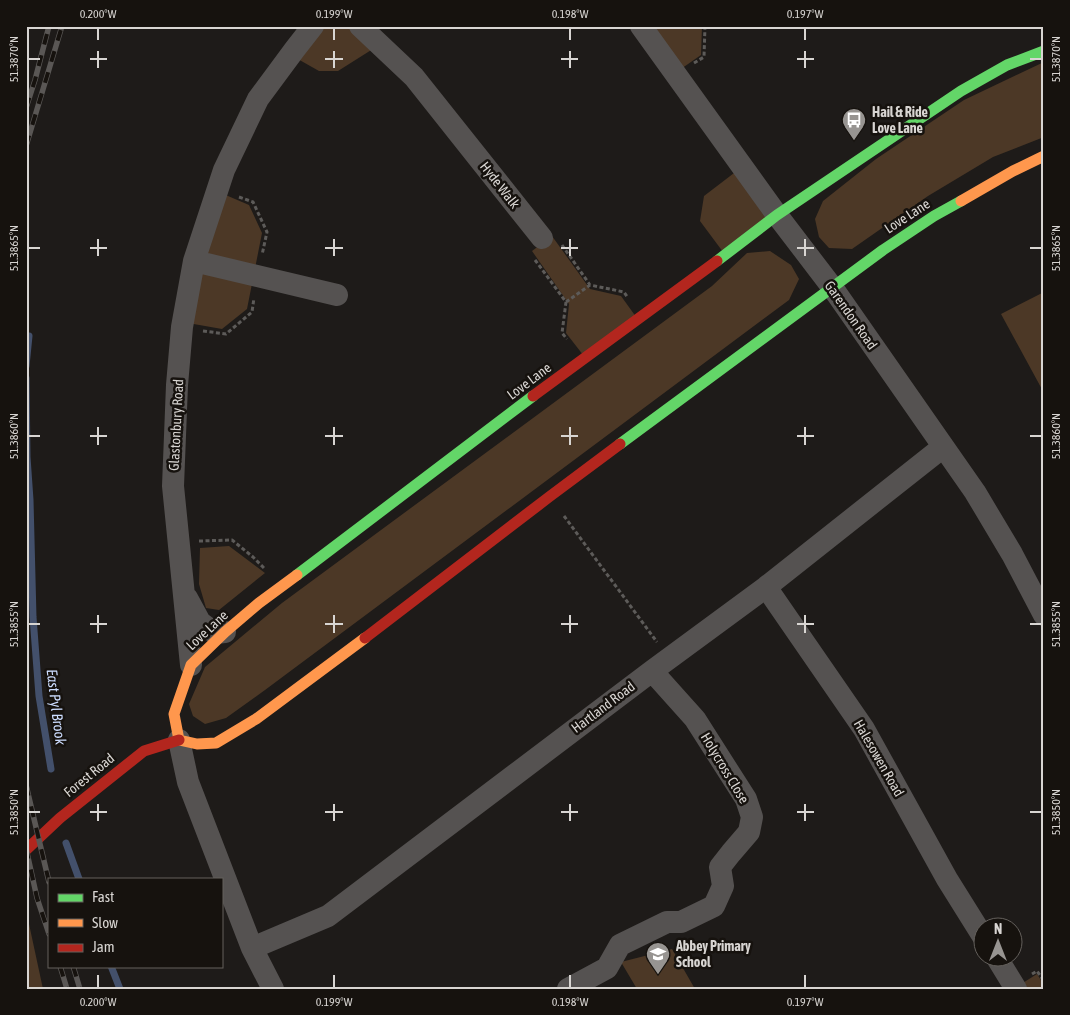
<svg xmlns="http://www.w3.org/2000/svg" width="1070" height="1015" font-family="'Asap Condensed',sans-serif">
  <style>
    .green { fill: #4c3826 }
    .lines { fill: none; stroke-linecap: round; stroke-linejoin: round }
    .stream { stroke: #43506b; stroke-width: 7 }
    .path { stroke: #5d5b59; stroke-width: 3; stroke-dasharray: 4 2.5; stroke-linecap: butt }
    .street { stroke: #555251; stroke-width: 22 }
    .fast { stroke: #63d668; stroke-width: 11 }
    .slow { stroke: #ff974d; stroke-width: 11 }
    .jam { stroke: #b3261e; stroke-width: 11 }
    .rail-casing { stroke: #5a5755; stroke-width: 5.5 }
    .rail { stroke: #16120e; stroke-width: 4; stroke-dasharray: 11; stroke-linecap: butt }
    .ticks { fill: none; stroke: #d8d5d2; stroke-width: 2 }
    .labels { text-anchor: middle; stroke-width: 5; stroke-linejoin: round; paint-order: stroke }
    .poi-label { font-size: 14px; font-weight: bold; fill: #d8d5d2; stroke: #16120e; text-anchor: start }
    .street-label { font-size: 14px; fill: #d8d5d2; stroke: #16120e }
    .water-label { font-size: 15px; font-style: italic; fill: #ccdcfe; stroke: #16120e }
    .neatline { fill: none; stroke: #d8d5d2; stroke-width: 2 }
    .ticks-label { font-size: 12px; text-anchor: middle; fill: #d8d5d2 }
  </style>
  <rect width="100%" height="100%" fill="#1e1b19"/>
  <!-- green -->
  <path class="green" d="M320,26H354L376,47L338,71H319L296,58Z
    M644,26H702L701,55L678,71Z
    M1044,62V137L993,157L928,196L852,249L829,248L819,237L815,219L823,201L876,159L964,100Z
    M738,170L776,219L726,256L700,221L704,196Z
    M221,193L249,205L262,233L247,309L222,329L188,323Z
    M552,236L590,289L621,296L639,321L587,360L566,333L569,304L532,251Z
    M770,251L791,265L799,279L789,300L265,690L226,718L205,724L193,716L189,704L205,667L282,603L712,286L747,253Z
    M1044,292V393L1001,314Z
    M229,546L265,573L219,610L206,608L199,584L200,548Z
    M26,910L43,989H26Z
    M672,949L695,989H637L621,962Z
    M1037,974L1044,985V989H1020L1018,986Z"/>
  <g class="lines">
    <!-- stream -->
    <path class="stream" d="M26,366L29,336
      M26,378L27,457L30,500L33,617L39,696L51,769
      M66,843L79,879
      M111,966L120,989"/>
    <!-- path -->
    <path class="path" d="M694,63L704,57L705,26
      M239,197L253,202L267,232L262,255
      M562,245L590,285L624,292L628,298
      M535,260L566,302L562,333L567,339
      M566,302L590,285
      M203,331L226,334L252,312L254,298
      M564,516L657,642
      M199,541L232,540L253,557L265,569
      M1032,974L1037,971L1044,981"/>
    <!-- street -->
    <path class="street" d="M360,26L414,77L542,238
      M641,26L777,215L832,287L975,492L1012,554L1044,615
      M194,261L337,295
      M766,587L864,729L947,879L982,935
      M187,598L200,622L215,633L225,632
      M191,665L173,486L177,385L182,327L194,261L224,170L258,99L295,49L313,26
      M179,740L188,782L252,948L273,989
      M252,948L328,916L652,671L766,587L943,447
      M997,958L1016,989
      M568,989L607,968L620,945L667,922H681L714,906L723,886L720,867L731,853L749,832L752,817L746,799L695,719L652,671"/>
    <!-- fast -->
    <path class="fast" d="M717,261L777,215L961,91L1007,65L1044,51
      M620,444L883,250L934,216L961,201
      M297,575L533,396"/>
    <!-- slow -->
    <path class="slow" d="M961,201L1013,171L1044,156
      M179,740L174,714L191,665L225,632L259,603L297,575
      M179,740L197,744L216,743L256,719L365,638"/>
    <!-- jam -->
    <path class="jam" d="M533,396C594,351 656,306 717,261
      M365,638L549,497L620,444
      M26,850L60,818L144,751L179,740"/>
    <!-- rail casing -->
    <g class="rail-casing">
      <path id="rail" d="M26,108L35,80L49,26
        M26,146L62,26
        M26,785L49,882
        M26,848L37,898L49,934
        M60,966L67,989
        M73,966L80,989"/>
    </g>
    <!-- rail -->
    <use href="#rail" class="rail"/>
  </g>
  <!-- ticks -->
  <path class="ticks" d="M98,28V40M334,28V40M570,28V40M805,28V40M98,51V68M334,51V68M570,51V68M805,51V68M28,59H40M90,59H107M325,59H343M561,59H578M797,59H814M1030,59H1042M98,239V256M334,239V256M570,239V256M805,239V256M28,248H40M90,248H107M325,248H343M561,248H578M797,248H814M1030,248H1042M98,427V445M334,427V445M570,427V445M805,427V445M28,436H40M90,436H107M325,436H343M561,436H578M797,436H814M1030,436H1042M98,615V633M334,615V633M570,615V633M805,615V633M28,624H40M90,624H107M325,624H343M561,624H578M797,624H814M1030,624H1042M98,804V821M334,804V821M570,804V821M805,804V821M28,812H40M90,812H107M325,812H343M561,812H578M797,812H814M1030,812H1042M98,975V988M334,975V988M570,975V988M805,975V988"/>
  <!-- icons -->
  <defs>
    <g id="bus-pin" transform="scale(1.25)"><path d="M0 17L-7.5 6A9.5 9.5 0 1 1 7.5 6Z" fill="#979491" stroke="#16120e"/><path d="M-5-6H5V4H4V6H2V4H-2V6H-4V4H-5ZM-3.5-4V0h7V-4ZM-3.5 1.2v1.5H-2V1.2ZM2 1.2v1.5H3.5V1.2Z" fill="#fff"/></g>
    <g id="school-pin" transform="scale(1.25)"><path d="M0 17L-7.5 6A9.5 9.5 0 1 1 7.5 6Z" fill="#979491" stroke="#16120e"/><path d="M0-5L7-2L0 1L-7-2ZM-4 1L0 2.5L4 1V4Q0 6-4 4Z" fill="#fff"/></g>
  </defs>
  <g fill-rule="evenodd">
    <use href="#bus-pin" x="854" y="120"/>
    <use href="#school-pin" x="658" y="954"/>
  </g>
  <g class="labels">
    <!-- poi labels -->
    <g class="poi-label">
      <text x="872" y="117">Hail &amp; Ride<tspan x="872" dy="16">Love Lane</tspan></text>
      <text x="676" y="951">Abbey Primary<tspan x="676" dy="16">School</tspan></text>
    </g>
    <!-- street labels -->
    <g class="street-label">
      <text transform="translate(500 185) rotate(52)" y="5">Hyde Walk</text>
      <text transform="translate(907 216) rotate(-33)" y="5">Love Lane</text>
      <text transform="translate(851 315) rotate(55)" y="5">Garendon Road</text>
      <text transform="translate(529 381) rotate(-37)" y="5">Love Lane</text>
      <text transform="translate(176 425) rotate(-87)" y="5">Glastonbury Road</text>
      <text transform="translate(207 630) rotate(-43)" y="5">Love Lane</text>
      <text transform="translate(603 707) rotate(-37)" y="5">Hartland Road</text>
      <text transform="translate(879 758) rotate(60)" y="5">Halesowen Road</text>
      <text transform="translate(725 768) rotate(59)" y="5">Holycross Close</text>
      <text transform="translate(89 775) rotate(-39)" y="5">Forest Road</text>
    </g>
    <!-- water labels -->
    <g class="water-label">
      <text transform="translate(56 707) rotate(83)" y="5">East Pyl Brook</text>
    </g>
  </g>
  <!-- border -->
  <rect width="1070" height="1015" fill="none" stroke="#16120e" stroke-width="55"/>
  <!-- legend -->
  <rect x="48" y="878" width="175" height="90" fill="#16120e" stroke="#64605c"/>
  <rect x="58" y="894" width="25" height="8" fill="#63d668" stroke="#64605c"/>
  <text x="92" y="902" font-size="15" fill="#d8d5d2">Fast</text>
  <rect x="58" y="919" width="25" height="8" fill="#ff974d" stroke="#64605c"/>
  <text x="92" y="928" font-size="15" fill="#d8d5d2">Slow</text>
  <rect x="58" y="944" width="25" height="8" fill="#b3261e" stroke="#64605c"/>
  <text x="92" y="952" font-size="15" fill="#d8d5d2">Jam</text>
  <!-- north arrow -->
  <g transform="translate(998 942)"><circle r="24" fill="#16120e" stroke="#64605c"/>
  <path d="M0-4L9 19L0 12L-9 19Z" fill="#979491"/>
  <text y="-8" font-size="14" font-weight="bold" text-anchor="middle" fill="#d8d5d2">N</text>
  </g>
  <rect x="28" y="28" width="1014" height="960" class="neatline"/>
  <g class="ticks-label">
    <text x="98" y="18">0.200°W</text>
    <text x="334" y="18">0.199°W</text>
    <text x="570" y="18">0.198°W</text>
    <text x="805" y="18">0.197°W</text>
    <text transform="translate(14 59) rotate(-90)" y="4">51.3870°N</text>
    <text transform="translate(1056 59) rotate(-90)" y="4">51.3870°N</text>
    <text transform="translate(14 248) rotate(-90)" y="4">51.3865°N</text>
    <text transform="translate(1056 248) rotate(-90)" y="4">51.3865°N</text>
    <text transform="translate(14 436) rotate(-90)" y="4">51.3860°N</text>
    <text transform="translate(1056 436) rotate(-90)" y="4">51.3860°N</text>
    <text transform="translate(14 624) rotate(-90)" y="4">51.3855°N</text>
    <text transform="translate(1056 624) rotate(-90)" y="4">51.3855°N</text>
    <text transform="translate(14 812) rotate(-90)" y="4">51.3850°N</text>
    <text transform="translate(1056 812) rotate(-90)" y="4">51.3850°N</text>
    <text x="98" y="1006">0.200°W</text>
    <text x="334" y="1006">0.199°W</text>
    <text x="570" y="1006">0.198°W</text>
    <text x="805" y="1006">0.197°W</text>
  </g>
</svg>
